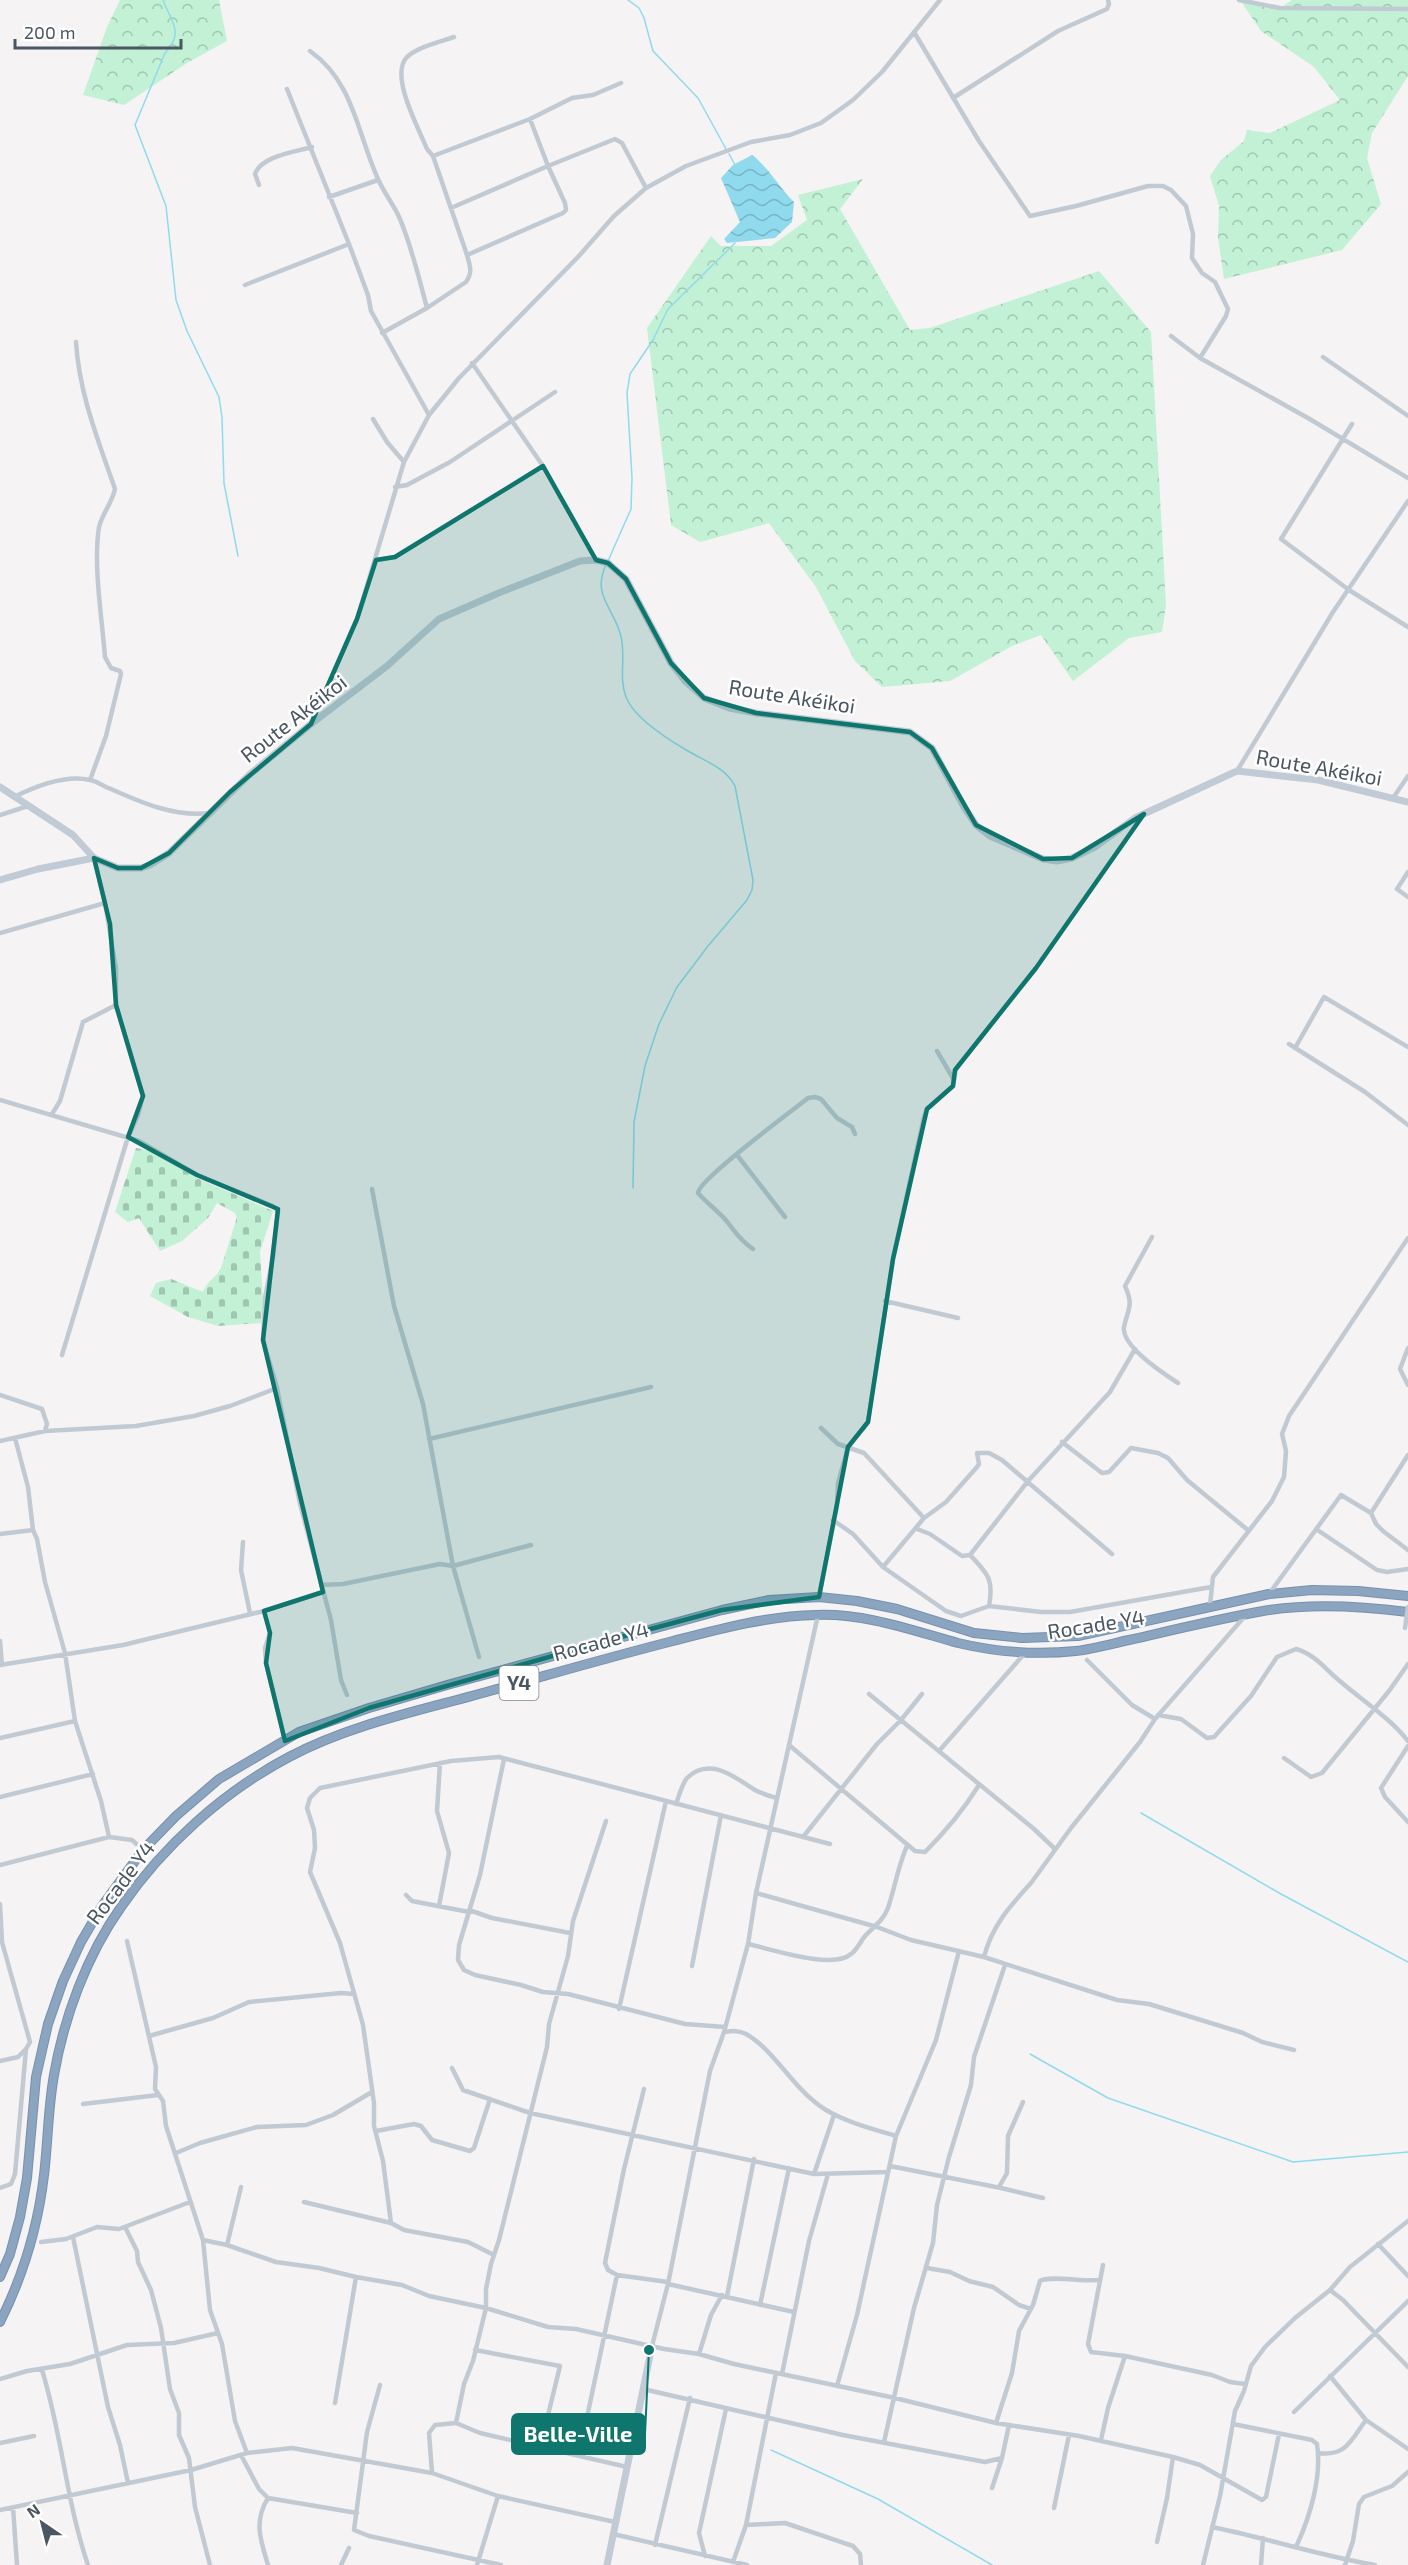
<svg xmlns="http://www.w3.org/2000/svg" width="1408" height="2565" font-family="'Exo 2',sans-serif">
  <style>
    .forest { fill: url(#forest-crowns) }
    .cemetery { fill: url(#cemetery-stones) }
    .water { fill: url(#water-waves) }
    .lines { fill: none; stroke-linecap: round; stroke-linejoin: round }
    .stream { stroke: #90daee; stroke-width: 1.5 }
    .highway-casing { stroke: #7690ad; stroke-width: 10 }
    .street { stroke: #c1cad2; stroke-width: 4.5 }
    .secondary { stroke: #c1cbd6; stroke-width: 7 }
    .highway { stroke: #8ba5c1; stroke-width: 8 }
    .street-bridge { stroke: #c1cad2; stroke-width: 4.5 }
    .marked { fill: #0f766e; fill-opacity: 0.2; stroke: #0f766e; stroke-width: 4.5; stroke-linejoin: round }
    .labels { text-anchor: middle; stroke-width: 5; stroke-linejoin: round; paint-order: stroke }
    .shield { fill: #fff; stroke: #808990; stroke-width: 1.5 }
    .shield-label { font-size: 20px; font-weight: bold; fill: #4a5661 }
    .street-label { font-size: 21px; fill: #4a5661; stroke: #fff }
    .leader { fill: none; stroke: #0f766e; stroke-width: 2 }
    .callout-dot { fill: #0f766e; stroke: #fff; stroke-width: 2 }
    .callout { fill: #0f766e; stroke: #0f766e; stroke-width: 2 }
    .callout-label { font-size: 22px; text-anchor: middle; font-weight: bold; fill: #fff }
  </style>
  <defs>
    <pattern id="forest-crowns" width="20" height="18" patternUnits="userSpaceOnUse" patternTransform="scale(1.5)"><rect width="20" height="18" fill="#c3f1d5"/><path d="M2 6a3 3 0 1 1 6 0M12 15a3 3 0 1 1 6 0" fill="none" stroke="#a0c6b0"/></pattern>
    <pattern id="cemetery-stones" width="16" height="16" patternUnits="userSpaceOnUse" patternTransform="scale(1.5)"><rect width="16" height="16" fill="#c3f1d5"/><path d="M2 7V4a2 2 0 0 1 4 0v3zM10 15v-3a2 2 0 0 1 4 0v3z" fill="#a0c6b0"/></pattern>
    <pattern id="water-waves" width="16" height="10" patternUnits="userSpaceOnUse" patternTransform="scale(1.5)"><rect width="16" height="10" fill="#90daee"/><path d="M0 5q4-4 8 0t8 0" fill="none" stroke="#78b4c4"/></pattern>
  </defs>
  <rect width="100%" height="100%" fill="#f5f3f3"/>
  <!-- forest -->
  <path class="forest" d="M120,0H219L227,41L187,63L124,105L83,95L107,27Z
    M1240,0H1251L1254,3L1280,8L1292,0H1408V76L1372,133L1367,158L1381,204L1342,250L1224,279L1218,237L1219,206L1210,176L1221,160L1244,141L1247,130L1270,133L1340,100L1314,67L1261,31Z
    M863,179L840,209L910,330L930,328L1099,271L1151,332L1166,605L1162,632L1129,638L1073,681L1041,635L1012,646L950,681L882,687L855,661L816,587L769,523L700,542L671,525L647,328L711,236L721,246H771L807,220L798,195Z"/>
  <!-- cemetery -->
  <path class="cemetery" d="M136,1148L151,1151L197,1178L273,1211L260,1252L263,1299L261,1323L218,1326L188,1317L150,1296L156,1283L171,1279L203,1292C207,1281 216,1278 221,1268L237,1217L235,1213L217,1203L208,1218L182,1241L160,1251L139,1218L128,1222L115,1212Z"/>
  <!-- water -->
  <path class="water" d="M752,155C769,168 779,187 794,202L792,222L775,238L727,243L724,239L740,222L721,178L733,165Z"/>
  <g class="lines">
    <!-- stream -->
    <path class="stream" d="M163,0C171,22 185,32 165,53L135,125L166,206L176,300L187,331L219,397L222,417L224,483L238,556
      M628,0L639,8L644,18L653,51L698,98L726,149
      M729,154L735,165
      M608,561L631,509L632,478L627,393L630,374L653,340L668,309L735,243
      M606,565C592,594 612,606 620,633C627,653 618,677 626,697C634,718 669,740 688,751C706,762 725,767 735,786L753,880L752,890L747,900L708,946L677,987L659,1024L645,1066L634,1122L633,1188
      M1141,1813L1281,1894L1408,1962
      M1030,2054L1108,2098L1293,2162L1408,2152
      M771,2450L878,2499L992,2565"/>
    <!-- highway casing -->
    <g class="highway-casing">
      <path id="highway" d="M0,2277L10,2254L20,2217L27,2178L36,2077L48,2024L63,1981L81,1942L102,1906L143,1850L176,1816L219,1779L299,1732L369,1708L447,1685L722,1610L769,1600L819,1597L857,1601L897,1609L974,1633L1022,1638L1078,1636L1269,1594L1312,1590L1358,1591L1408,1596
        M0,2322C23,2276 38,2226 44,2175C48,2142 48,2108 54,2075C64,2017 87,1955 121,1907C164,1845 223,1792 289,1757C353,1723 428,1709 497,1689C555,1673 614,1656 673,1641C719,1629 767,1616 816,1615C865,1613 911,1630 958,1643C996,1652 1037,1655 1076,1651C1093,1649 1111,1644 1129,1640C1173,1630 1218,1619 1263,1611C1309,1603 1361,1606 1408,1612"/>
    </g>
    <!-- street -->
    <path class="street" d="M1239,0L1280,8L1408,9
      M914,32L979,141L1030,216L1076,206L1148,186H1163L1171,190L1186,206L1193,234L1192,258L1202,273L1215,282L1228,309L1226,316L1200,358
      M310,51C354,82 357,133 378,179C384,193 394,205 400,219C412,248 419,278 427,308
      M287,89L349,244L368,295L371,311L429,415
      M953,98L1058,31L1107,9L1109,4L1108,0
      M433,156L530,119L572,98L593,95L621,83
      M259,185L255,174C261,156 295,152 312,147
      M329,197L378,180
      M451,208L548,166L530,119
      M467,255L563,213L566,210L565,203L548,166L615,139L622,143L646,188
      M245,285L349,244
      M382,333L427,308L466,282C473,272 470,266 467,255L433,156L427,149C419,129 389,75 407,57C418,47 439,42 454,37
      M1171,336L1200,358L1308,418L1408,478
      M76,342C79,393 98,440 115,489C112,503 102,514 99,527C93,565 102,618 105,657L111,668L120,671L121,674L106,736L90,780
      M1323,357L1408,416
      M472,363L543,466L596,560
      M373,419L387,442L404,462
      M1352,424L1281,539L1349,590L1408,627
      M395,487L407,485L450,462L555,392
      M376,560L395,557L543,466
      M312,721L357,619L404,462L429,415L459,378L578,257L614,216L646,188L686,166L751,142L790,135L821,123L853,100L882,72L940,0
      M1237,771L1333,612L1408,501
      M14,797C36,786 65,774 90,780C97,781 104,787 111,789C142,803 175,817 209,813
      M1393,798L1408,776
      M0,815L28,806
      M1408,872L1397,889L1408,897
      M0,933L105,903L94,858
      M1289,1044L1365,1092L1408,1125
      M1295,1048L1324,997L1408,1047
      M937,1051L954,1080
      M0,1100L139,1141L197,1175L273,1206L278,1211L273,1257L265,1298L263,1340L277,1388L300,1504L331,1620L341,1680L347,1695
      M52,1114L60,1101L83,1022L116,1005
      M737,1155L785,1217
      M372,1189L394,1306L423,1404L453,1566L479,1657
      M1152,1237L1125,1286C1134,1306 1128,1308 1124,1327C1121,1346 1164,1374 1178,1383
      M753,1249C737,1238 735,1230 723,1217C715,1209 706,1202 698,1193C699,1179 791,1112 808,1098L815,1097L821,1099L837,1118L852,1127L855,1134
      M885,1301L958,1318
      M1408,1348L1400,1369L1408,1385
      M62,1355L128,1137L138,1115L143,1096L116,1005V969L105,903
      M0,1395L42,1409L47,1424L45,1431
      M821,1428L838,1444L864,1453L924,1518
      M15,1438L28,1487L33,1530L37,1539L45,1582L65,1653L75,1721L101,1801L109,1837
      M429,1439L651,1387
      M0,1441L45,1431L136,1426L194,1416L230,1406L277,1388
      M1062,1442L1102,1473L1109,1472L1131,1448L1158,1453L1168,1458L1187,1480L1249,1531
      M1371,1513L1408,1455
      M833,1520L853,1534L883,1567L946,1611L961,1616L989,1606
      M917,1529L930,1534L962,1556L970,1555C988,1574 994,1579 989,1606L1041,1612H1070L1211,1587
      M1316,1529L1377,1570L1387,1572L1408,1569
      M0,1534L33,1530
      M243,1542L241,1570L250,1613
      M970,1555L1028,1481L1110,1392L1135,1349
      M883,1567L924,1518L946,1502L977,1467L979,1464L977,1453H989L1002,1460L1112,1554
      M321,1585L343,1584L440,1564L453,1566L531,1545
      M1269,1594L1341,1495L1371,1513L1376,1524L1383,1531L1408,1550
      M819,1596L837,1506L838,1483L848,1447L868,1422L893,1259L924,1117L927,1109L953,1086L956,1069L1036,968L1142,816
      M1210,1605L1213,1577L1272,1501L1284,1477L1286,1451L1282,1434L1289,1416L1408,1238
      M264,1611L270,1633L265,1648L266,1663L285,1741
      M0,1641L2,1665
      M1087,1660L1132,1705L1155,1719
      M0,1665L123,1645L264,1611L323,1592
      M869,1694L1034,1829L1055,1849
      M1158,1715L1181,1719L1207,1738L1214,1737L1251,1696L1277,1657L1296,1649C1315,1654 1327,1671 1341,1682C1363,1701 1390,1718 1408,1741
      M0,1738L75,1721
      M789,1745L915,1851L925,1852C945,1832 964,1809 979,1785
      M1408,1746L1381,1788L1385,1797L1408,1822
      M939,1751L1025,1653
      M1284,1758L1311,1777L1322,1773L1389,1691L1408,1664
      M504,1759L480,1875L459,1945L458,1960L464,1970L475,1975L521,1985L543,1992L568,1994L685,2024L725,2027
      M0,1797L93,1774
      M676,1804C679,1796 682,1784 687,1778C710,1755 737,1779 755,1790C762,1794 770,1796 777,1798
      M803,1837L877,1744L901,1720L922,1694
      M0,1865L109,1837L132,1840L143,1850
      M756,1893L877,1927L911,1940L984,1957L1117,2000L1149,2004L1243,2033L1262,2042L1294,2050
      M406,1895L412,1901L469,1912
      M0,1904L2,1942L30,2042L26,2049L15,2174L11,2184L0,2188
      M439,1906L449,1853L437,1811L440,1763
      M469,1910L492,1918L570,1933
      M127,1941L156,2067L155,2089L163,2101L166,2126L203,2240L210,2310L222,2344L235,2421L247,2453
      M748,1944C771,1949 833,1970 851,1954C857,1950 860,1942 865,1936C874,1926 883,1921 888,1908C895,1887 898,1866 907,1846
      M984,1957C992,1926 1009,1907 1031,1883L1071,1828L1140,1742L1155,1719L1245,1616
      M692,1966L721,1815
      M619,2009L666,1801
      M724,2032C732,2031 739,2030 746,2034C775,2050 794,2091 826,2110C846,2122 873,2129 896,2136
      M149,2036L213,2018L249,2002L341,1993L354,1994
      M0,2061L18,2057L26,2049
      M452,2068L463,2090L530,2113L814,2174L888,2172
      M644,2089L624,2169L605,2263L608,2270L617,2275L668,2282
      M83,2104L158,2095
      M376,2131L414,2124L421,2126L432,2140L470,2151L474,2148L490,2099
      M176,2153L200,2143L257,2127L306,2125L333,2115L372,2092
      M890,2166L1001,2188L1043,2198
      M814,2174L834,2115
      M999,2187L1007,2173L1008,2136L1023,2102
      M304,2202L391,2223L404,2230L468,2242L494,2255
      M391,2223L383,2161L374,2126V2103L363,2025L340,1943L310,1872L315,1848L314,1830L307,1808L310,1798L320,1788L451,1761L499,1757L830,1844
      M125,2227L137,2251L138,2262L151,2290L161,2328L170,2389L179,2413V2435L189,2458L195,2507L210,2565
      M73,2237L108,2407L120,2445L128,2483
      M203,2240L227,2245L276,2262L319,2268L356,2277L402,2285L429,2296L486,2308L548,2327L576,2329L664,2349L699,2354L734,2364L895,2398L996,2423L1079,2436L1173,2457L1200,2465L1262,2500L1266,2497L1279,2434
      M41,2242L66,2239L97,2227L119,2229L190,2202
      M1378,2244L1408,2276
      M227,2245L241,2187
      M1103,2265L1088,2344L1091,2352L1125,2356L1212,2375L1230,2382L1245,2384
      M927,2268L950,2272L969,2281L993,2287L1019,2305L1031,2309
      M668,2284L794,2312
      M1330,2290L1343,2300L1408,2367
      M727,2296L754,2159
      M760,2305L789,2168
      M652,2346L668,2284L710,2071L724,2032L748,1944L756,1893L818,1615
      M475,2350L560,2366L540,2448
      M699,2354L711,2315L722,2295
      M42,2370C62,2434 66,2501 88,2565
      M782,2374L809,2241L828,2174
      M1330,2376L1366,2420L1408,2449
      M0,2379L27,2371L70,2364L127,2345L174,2343L218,2333
      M380,2385L367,2432L354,2530L369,2536L501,2565
      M837,2386L857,2315L896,2136L936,2040L959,1951
      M643,2389L843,2435L985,2462L1002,2458
      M335,2403L356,2277
      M1294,2412L1408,2301
      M456,2423L464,2384L473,2361L486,2308V2289L491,2264L499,2240L547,2047L549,2024L568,1956L573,1921L606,1821
      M996,2423L1012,2373L1019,2331L1033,2305L1040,2281C1050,2275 1083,2282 1100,2280
      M1233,2424L1312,2440L1317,2444C1322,2477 1310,2517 1296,2547
      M1101,2440L1108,2408L1125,2356
      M884,2442L914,2308L933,2243L937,2205L949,2157L971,2085L974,2057L1005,1965
      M0,2443L34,2436
      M1318,2453C1346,2457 1351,2440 1366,2420
      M241,2455L259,2489L268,2498L357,2513
      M584,2457L582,2441L617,2275
      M432,2473L429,2433L435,2425L456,2423L480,2433L627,2467
      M992,2488L1002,2458L1009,2425
      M13,2507L17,2565
      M1054,2508L1069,2435
      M0,2510L191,2470L247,2453L292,2448L432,2473L498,2496L615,2522
      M746,2525L785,2523L853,2546L860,2554L861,2565
      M1212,2527C1267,2538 1320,2556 1375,2565
      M613,2534L747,2565
      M1157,2542L1167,2498L1173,2457
      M655,2545L690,2398
      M705,2556L699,2533L726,2409
      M733,2562L746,2525L776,2373
      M268,2565C261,2541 253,2522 268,2498
      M341,2565L349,2548
      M477,2565L498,2496
      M1203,2565L1220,2496L1235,2411L1244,2391L1251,2366L1265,2347L1295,2318L1330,2290L1350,2267L1408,2221
      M1261,2565L1263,2538
      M1345,2565L1353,2541L1359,2504L1364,2497L1392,2486L1408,2472"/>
    <!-- secondary -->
    <path class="secondary" d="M0,787L73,835L94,858L118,868H141L150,865L169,853L249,775L311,724L387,666L439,619L501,592L580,561L596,560L608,563L626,579L671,663L686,682L704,698L729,708L756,713L910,732L932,748L964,807L976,825L990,836L1043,859L1057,861L1072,858L1095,847L1135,818L1237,771L1318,780L1408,802
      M0,880L38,869L94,858
      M607,2565L652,2346"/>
    <!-- highway -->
    <use href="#highway" class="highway"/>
    <!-- street-bridge -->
    <path class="street-bridge" d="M1405,1628L1408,1607"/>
  </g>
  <!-- marked area -->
  <path class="marked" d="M543,466L596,560L608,563L626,579L671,663L704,698L756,713L910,732L932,748L976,825L1043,859L1072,858L1144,814L1036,968L955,1070L953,1086L927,1109L893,1259L868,1422L848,1447L819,1597L722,1610L602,1642L369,1708L285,1741L266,1663L270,1633L264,1611L323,1592L263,1340L278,1209L197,1175L128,1137L143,1096L116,1005L110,924L94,858L118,868H141L169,853L230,792L311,724L357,619L376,560L395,557Z"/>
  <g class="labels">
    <!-- shield labels -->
    <rect class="shield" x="499.5" y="1666" width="39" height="34" rx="4.5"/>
    <g class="shield-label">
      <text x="519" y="1690">Y4</text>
    </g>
    <!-- street labels -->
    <g class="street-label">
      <text transform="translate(792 697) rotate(9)" y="7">Route Akéikoi</text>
      <text transform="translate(294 719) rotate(-38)" y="7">Route Akéikoi</text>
      <text transform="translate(1319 768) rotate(10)" y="7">Route Akéikoi</text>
      <text transform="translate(1096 1625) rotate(-9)" y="7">Rocade Y4</text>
      <text transform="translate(601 1642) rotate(-15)" y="7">Rocade Y4</text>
      <text transform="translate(121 1883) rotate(-53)" y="7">Rocade Y4</text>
    </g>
  </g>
  <!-- callouts -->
  <path class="leader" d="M649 2350L645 2434"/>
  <circle class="callout-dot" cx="649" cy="2350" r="6"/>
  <rect class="callout" x="512" y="2414" width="133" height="40" rx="6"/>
  <g class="callout-label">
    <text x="578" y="2442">Belle-Ville</text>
  </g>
  <!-- north arrow -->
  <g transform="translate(42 2523) rotate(325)" stroke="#ffffff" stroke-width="4.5" paint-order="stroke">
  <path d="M0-4.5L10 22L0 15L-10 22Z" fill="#4a5661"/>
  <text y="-9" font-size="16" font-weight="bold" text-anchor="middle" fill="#4a5661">N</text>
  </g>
  <!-- scale -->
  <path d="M15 39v9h166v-9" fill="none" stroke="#4a5661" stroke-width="3"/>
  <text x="24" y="39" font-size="18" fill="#4a5661" stroke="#ffffff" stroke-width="4.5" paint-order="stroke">200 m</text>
</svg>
